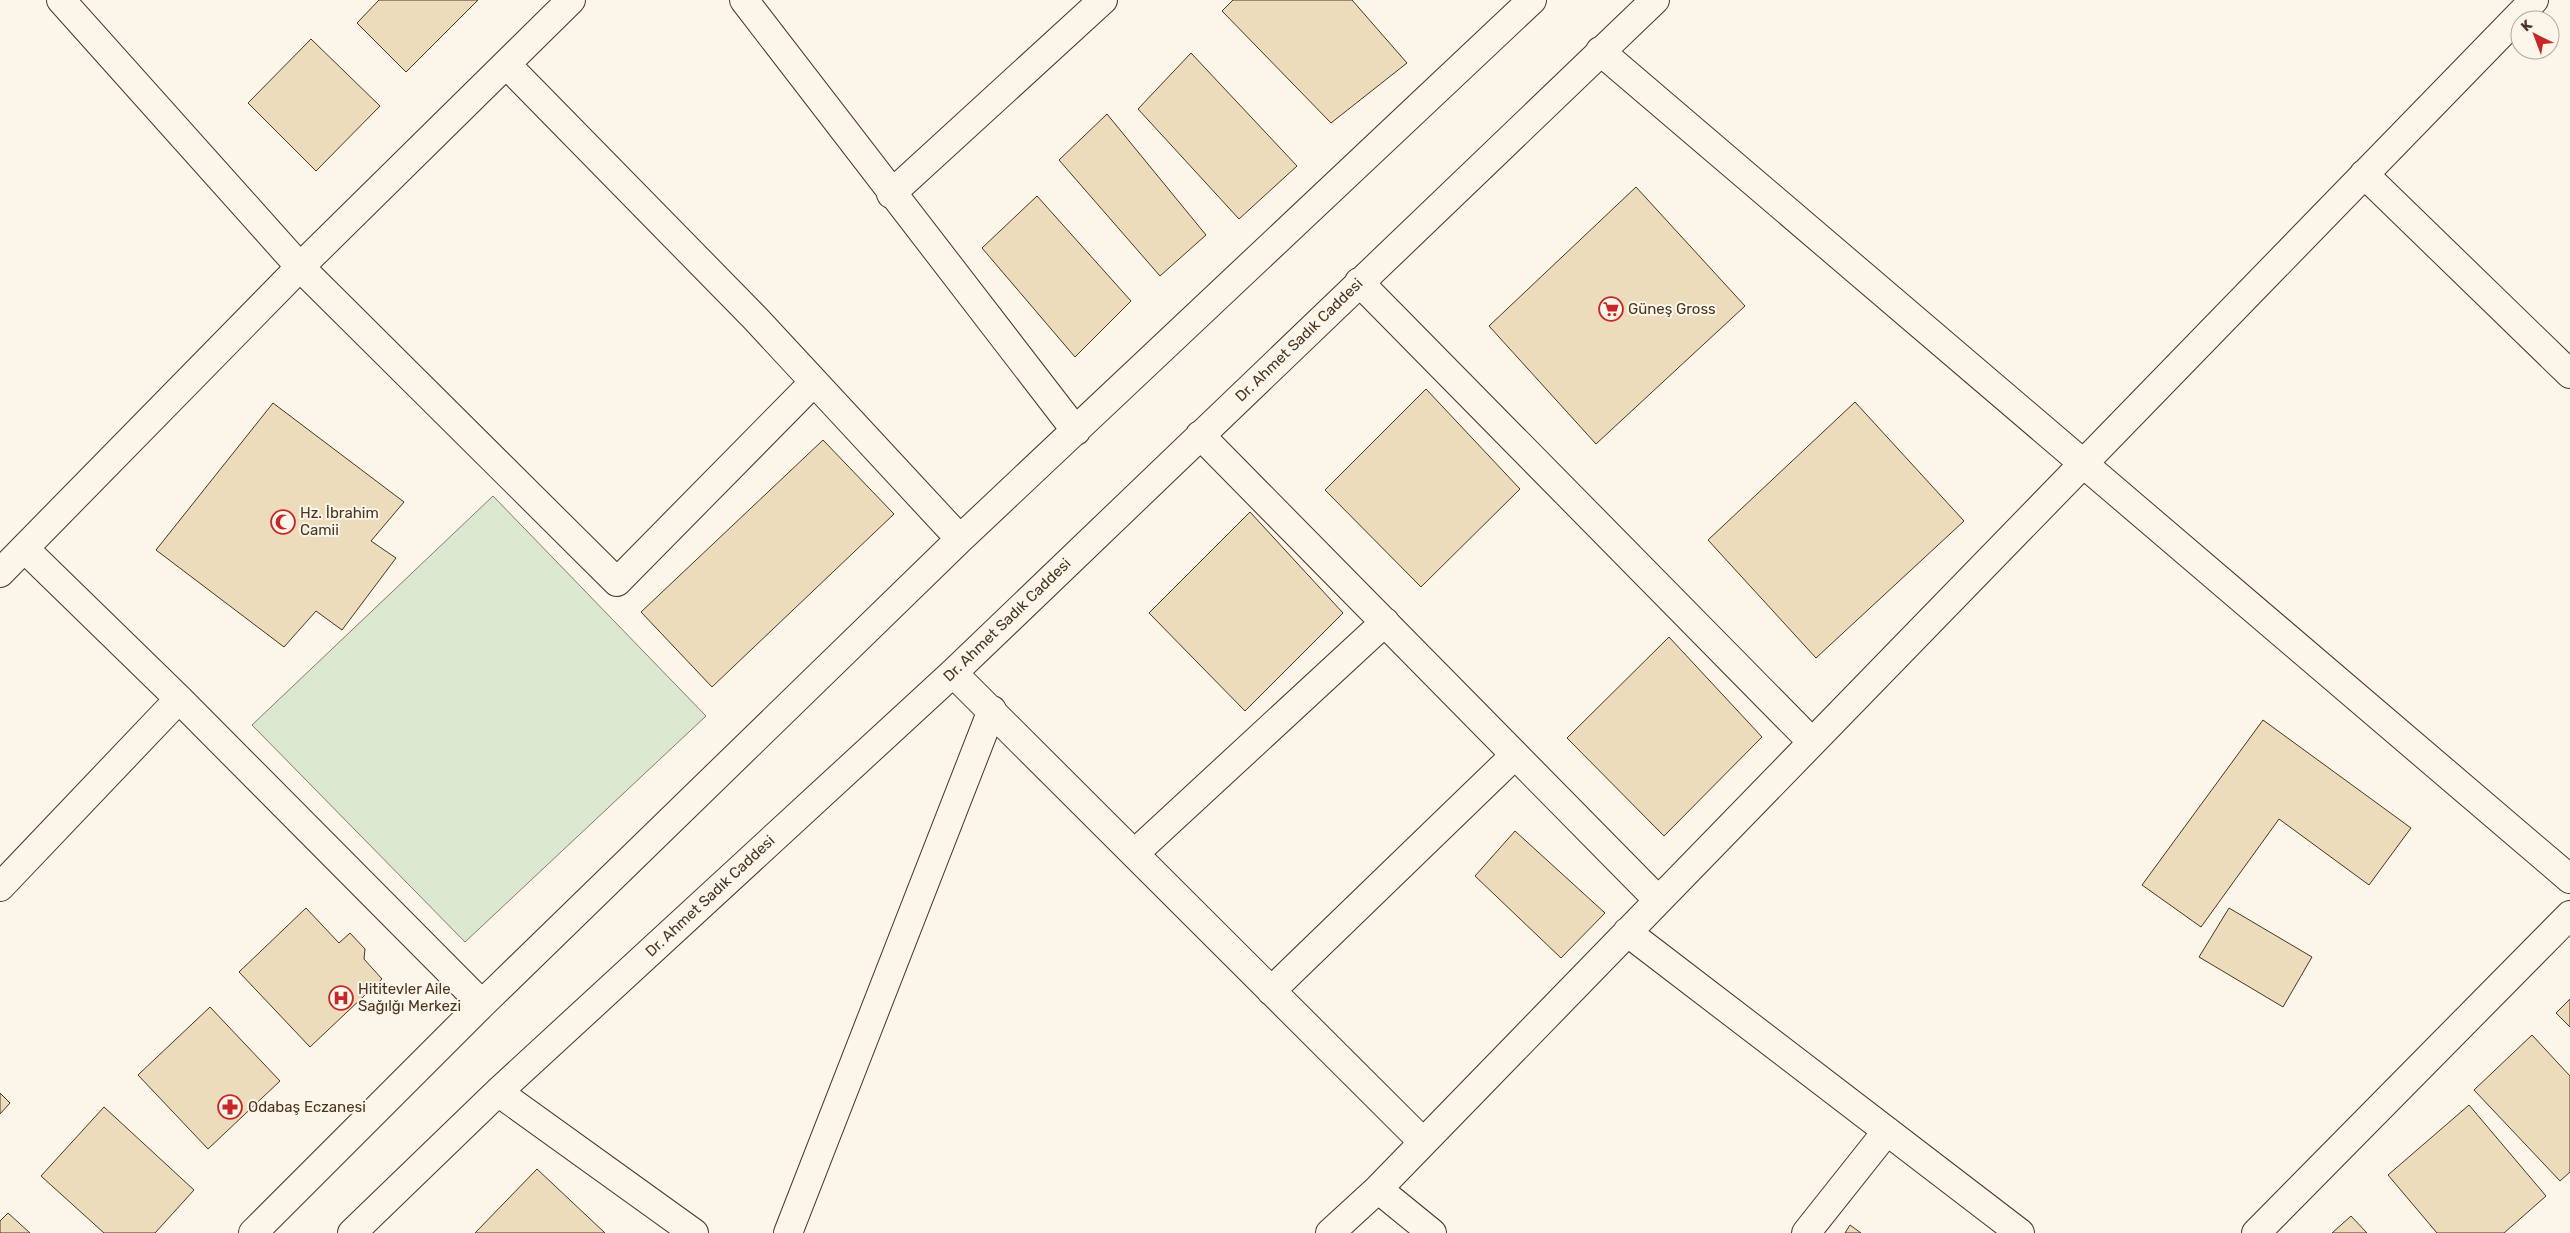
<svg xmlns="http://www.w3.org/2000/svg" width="2570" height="1233" font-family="Rubik,sans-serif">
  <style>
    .green { fill: #dce7d0; stroke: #887966 }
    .building { fill: #ecdcbc; stroke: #4a3520 }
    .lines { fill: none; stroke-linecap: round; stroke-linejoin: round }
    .minor-casing { stroke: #4a3520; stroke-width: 30 }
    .minor { stroke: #fbf6e9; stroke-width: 28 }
    .labels { text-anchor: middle; stroke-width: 4; stroke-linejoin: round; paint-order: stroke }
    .poi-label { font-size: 15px; fill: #4a3520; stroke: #fbf6e9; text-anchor: start }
    .street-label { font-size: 15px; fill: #4a3520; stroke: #fbf6e9 }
  </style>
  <rect width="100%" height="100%" fill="#fbf6e9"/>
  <!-- green -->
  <path class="green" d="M493,496L706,716L465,942L252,725Z"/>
  <!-- building -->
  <path class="building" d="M379,0H478L406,72L357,23Z
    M1233,0H1352L1407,63L1331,123L1222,11Z
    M311,39L380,106L316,171L248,103Z
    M1191,53L1297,166L1239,219L1138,109Z
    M1107,114L1206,235L1160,276L1059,160Z
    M1636,187L1745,306L1596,444L1489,326Z
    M1037,196L1131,301L1075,357L982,248Z
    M1426,389L1520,489L1421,587L1325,490Z
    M1855,402L1964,521L1816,658L1708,540Z
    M273,403L404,502L371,541L396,558L342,630L316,611L284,647L156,550Z
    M823,440L894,514L712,687L641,612Z
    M1250,512L1343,613L1245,711L1149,613Z
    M1669,637L1762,737L1664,836L1567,738Z
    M2263,720L2411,828L2369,885L2279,819L2201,927L2142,885Z
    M1515,831L1605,913L1561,958L1475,876Z
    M306,908L339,943L350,933L365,949L364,959L382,979L310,1047L239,972Z
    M2229,908L2312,957L2283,1007L2199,957Z
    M2570,999V1027L2556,1013Z
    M210,1007L280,1081L208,1149L138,1075Z
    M2532,1035L2570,1076V1172L2560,1181L2474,1090Z
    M0,1093L10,1103L0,1114Z
    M2469,1105L2546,1196L2504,1233H2437L2388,1175Z
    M104,1107L194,1190L155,1233H104L41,1176Z
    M537,1169L605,1233H475Z
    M8,1213L30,1233H0V1221Z
    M2351,1216L2367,1233H2332Z
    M1850,1225L1861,1233H1845Z"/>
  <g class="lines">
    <!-- minor casing -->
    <g class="minor-casing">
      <path id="minor" d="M61,0L300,267L617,582L814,382
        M744,0L1076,431
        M1600,51L2570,879
        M506,64L755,318L960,539
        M2364,174L2570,374
        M891,194L1103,0
        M1359,282L1812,742
        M1200,435L1658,900
        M25,549L179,699L482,1004
        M0,573L300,267L571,0
        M953,673L1423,1142
        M1135,853L1385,622
        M0,887L179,699
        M1627,932L2020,1233
        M1271,991L1515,755
        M498,1092L694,1233
        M1378,1189L1432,1233
        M253,1233L482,1004L960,539L1532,0
        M352,1233L498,1092L953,673L1655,0
        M788,1233L992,710
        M1330,1233L1378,1189L2534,0
        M1806,1233L1887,1131
        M2256,1233L2570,915"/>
    </g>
    <!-- minor -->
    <use href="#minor" class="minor"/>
  </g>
  <!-- icons -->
  <defs>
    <g id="supermarket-ring" transform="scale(1.25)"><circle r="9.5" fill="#fbf6e9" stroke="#c62828" stroke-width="1.5"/><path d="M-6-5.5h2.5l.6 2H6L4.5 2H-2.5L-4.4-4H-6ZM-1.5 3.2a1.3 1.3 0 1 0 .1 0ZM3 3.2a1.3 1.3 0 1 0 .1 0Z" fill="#c62828"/></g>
    <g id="mosque-ring" transform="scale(1.25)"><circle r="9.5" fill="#fbf6e9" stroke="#c62828" stroke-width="1.5"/><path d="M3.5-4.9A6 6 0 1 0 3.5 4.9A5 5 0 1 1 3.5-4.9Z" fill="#c62828"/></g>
    <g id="hospital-ring" transform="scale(1.25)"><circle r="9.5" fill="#fbf6e9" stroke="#c62828" stroke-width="1.5"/><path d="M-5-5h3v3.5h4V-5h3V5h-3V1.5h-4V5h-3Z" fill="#c62828"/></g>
    <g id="pharmacy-ring" transform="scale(1.25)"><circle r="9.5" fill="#fbf6e9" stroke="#c62828" stroke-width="1.5"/><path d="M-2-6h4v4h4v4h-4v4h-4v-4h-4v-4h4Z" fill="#c62828"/></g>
  </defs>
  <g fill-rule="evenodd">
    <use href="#supermarket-ring" x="1611" y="309"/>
    <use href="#mosque-ring" x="283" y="522"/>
    <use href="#hospital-ring" x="341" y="998"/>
    <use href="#pharmacy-ring" x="230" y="1107"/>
  </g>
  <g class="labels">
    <!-- poi labels -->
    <g class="poi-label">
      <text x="1628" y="314">Güneş Gross</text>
      <text x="300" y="518">Hz. İbrahim<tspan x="300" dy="17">Camii</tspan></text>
      <text x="358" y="994">Hititevler Aile<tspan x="358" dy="17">Sağılğı Merkezi</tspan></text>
      <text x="248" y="1112">Odabaş Eczanesi</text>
    </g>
    <!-- street labels -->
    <g class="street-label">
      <text transform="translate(1299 340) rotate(-44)" y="5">Dr. Ahmet Sadık Caddesi</text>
      <text transform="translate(1007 620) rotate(-44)" y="5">Dr. Ahmet Sadık Caddesi</text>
      <text transform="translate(710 896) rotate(-43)" y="5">Dr. Ahmet Sadık Caddesi</text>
    </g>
  </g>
  <!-- north arrow -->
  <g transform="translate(2535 35) rotate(318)"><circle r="24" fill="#fbf6e9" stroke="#b4a999"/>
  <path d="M0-4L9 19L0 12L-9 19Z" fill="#c62828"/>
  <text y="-8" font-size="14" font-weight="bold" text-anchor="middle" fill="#4a3520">K</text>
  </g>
</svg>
